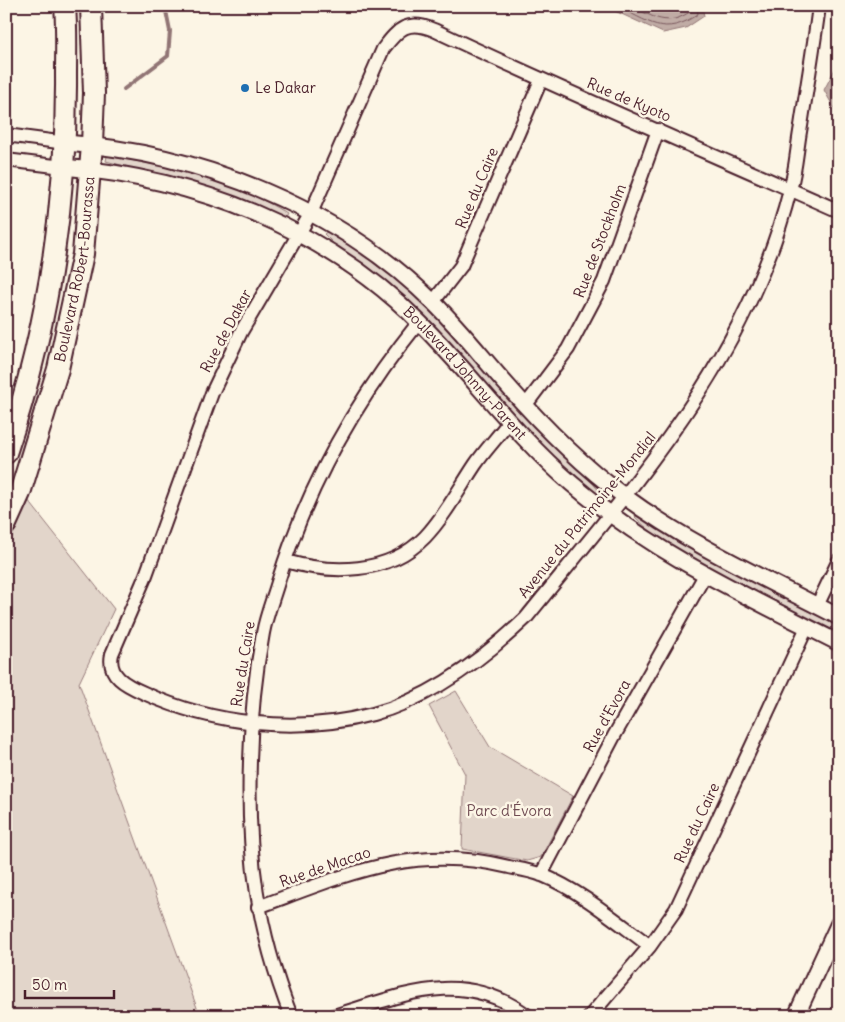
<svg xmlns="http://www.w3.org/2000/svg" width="845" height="1022" font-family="Delius,sans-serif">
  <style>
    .green { fill: #e2d5ca; stroke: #967a7a }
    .water { fill: #c0aca5; stroke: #917474 }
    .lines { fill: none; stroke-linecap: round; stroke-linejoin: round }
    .shore { stroke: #79575c; stroke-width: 1 }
    .stream { stroke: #917474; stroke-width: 4 }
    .minor-casing { stroke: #4a1f2b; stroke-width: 16 }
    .tertiary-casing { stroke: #4a1f2b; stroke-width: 19 }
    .trunk-casing { stroke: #4a1f2b; stroke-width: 24 }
    .minor { stroke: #fcf5e5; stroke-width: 12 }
    .tertiary { stroke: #fcf5e5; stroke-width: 15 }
    .trunk { stroke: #fcf5e5; stroke-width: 20 }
    .poi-dot { fill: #1f6fb2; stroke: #fcf5e5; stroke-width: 2 }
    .labels { text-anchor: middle; stroke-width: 5; stroke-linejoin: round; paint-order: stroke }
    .poi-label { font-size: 15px; fill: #4a1f2b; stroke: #fcf5e5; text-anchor: start }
    .street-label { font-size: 15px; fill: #4a1f2b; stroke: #fcf5e5 }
    .park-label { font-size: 15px; fill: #704c53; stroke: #fcf5e5 }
  </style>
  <rect width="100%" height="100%" fill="#fcf5e5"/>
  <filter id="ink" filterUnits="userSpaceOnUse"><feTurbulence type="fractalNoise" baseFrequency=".02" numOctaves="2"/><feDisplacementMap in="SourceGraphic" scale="10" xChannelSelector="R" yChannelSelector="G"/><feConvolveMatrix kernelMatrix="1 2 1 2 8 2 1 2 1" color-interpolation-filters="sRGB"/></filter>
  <g filter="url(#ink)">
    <!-- green -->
    <path class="green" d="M107,156C170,167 234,179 287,214L285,218L214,190L106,161Z
      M328,231C372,258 414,289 449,328C473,354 494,383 518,409C545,438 576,462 601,493L597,496L539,445L428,320L337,247L324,234Z
      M28,500L114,609L79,683L200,1016H6V550Z
      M638,514L699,553L839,625V635C775,603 685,567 635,517Z
      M456,691L490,747L573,796L541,857L527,861L462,849L465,774L429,706Z"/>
    <!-- water -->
    <path class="water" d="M604,6H702L704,16L686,28L663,33Z
      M839,61V110L834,108L824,90Z"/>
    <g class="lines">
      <!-- shore -->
      <path class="shore" d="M616,6C649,21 664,38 698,14L697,6
        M631,6C654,17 667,28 691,11V6"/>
      <!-- stream -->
      <path class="stream" d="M124,89L168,56L170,31L165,6"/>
      <!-- minor casing -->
      <g class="minor-casing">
        <path id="minor" d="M819,6C814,46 807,86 801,126C797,147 796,169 790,190C747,361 634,484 526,618C483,659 432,698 373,714C298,734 214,725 144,693C126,685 107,676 112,654L146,575L212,393L241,332L311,213L383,49C399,28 408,19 434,30C568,93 704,151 839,211
          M6,135L66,143
          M6,160L63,167
          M433,302L461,266L541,80
          M525,406L568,349L604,281L658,130
          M285,561C331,574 388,575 425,537C445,516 459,489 475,465C485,450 498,437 508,423
          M817,606L839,560
          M541,875L614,736L705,575
          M258,907C346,875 412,843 509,867C519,869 532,871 542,875C581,891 616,921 650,946
          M291,1016C257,929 247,854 250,761C251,718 255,675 263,633C266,616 273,599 278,582C307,487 356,400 419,322
          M333,1016C404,995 462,967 528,1016
          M590,1016L650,946L676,909L807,627"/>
      </g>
      <!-- tertiary casing -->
      <g class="tertiary-casing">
        <g id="tertiary">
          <path d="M66,143C200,153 339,208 435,304C460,329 482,357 506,384C541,424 580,464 624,496C690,545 766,579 839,617"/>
          <path id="s1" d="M63,167C195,178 326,228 420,323C472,375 515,435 571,483C651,552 746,596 839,643"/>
          <path d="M796,1016L839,923"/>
        </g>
      </g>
      <!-- trunk casing -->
      <g class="trunk-casing">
        <g id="trunk">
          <path d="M6,453C47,332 67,203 66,75C66,52 67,29 65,6"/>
          <path id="s2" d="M6,524L20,493L58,369L83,254L92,145L94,93L91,6"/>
        </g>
      </g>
      <!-- minor -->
      <use href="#minor" class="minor"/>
      <!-- tertiary -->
      <use href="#tertiary" class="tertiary"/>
      <!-- trunk -->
      <use href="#trunk" class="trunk"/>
    </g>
  </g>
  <!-- markers -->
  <circle class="poi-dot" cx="245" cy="88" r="5"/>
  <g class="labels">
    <!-- poi labels -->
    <g class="poi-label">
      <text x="255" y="93">Le Dakar</text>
    </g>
    <!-- street labels -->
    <g class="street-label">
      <text transform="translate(629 100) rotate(23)" y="5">Rue de Kyoto</text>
      <text transform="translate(477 188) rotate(-67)" y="5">Rue du Caire</text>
      <text transform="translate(600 241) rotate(-69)" y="5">Rue de Stockholm</text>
      <text dy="5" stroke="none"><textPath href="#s2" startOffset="265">Boulevard Robert-Bourassa</textPath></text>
      <text transform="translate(226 331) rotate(-62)" y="5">Rue de Dakar</text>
      <text dy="5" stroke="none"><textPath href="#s1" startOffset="465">Boulevard Johnny-Parent</textPath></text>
      <text transform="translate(587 515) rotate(-51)" y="5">Avenue du Patrimoine-Mondial</text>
      <text transform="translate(243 664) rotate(-81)" y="5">Rue du Caire</text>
      <text transform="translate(607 716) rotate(-61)" y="5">Rue d'Evora</text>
      <text transform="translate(697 823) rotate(-65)" y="5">Rue du Caire</text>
      <text transform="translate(325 867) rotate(-19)" y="5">Rue de Macao</text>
    </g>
    <!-- park labels -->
    <g class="park-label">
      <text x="509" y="816">Parc d'Évora</text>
    </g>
  </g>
  <!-- margin -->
  <rect width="845" height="1022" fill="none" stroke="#fcf5e5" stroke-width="25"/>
  <rect x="12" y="12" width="820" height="997" fill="none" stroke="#4a1f2b" stroke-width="2" filter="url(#ink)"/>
  <!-- scale -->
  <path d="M25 990v8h89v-8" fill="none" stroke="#4a1f2b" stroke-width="2.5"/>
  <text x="32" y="990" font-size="15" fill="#4a1f2b" stroke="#fcf5e5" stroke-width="4" paint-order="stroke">50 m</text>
</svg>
